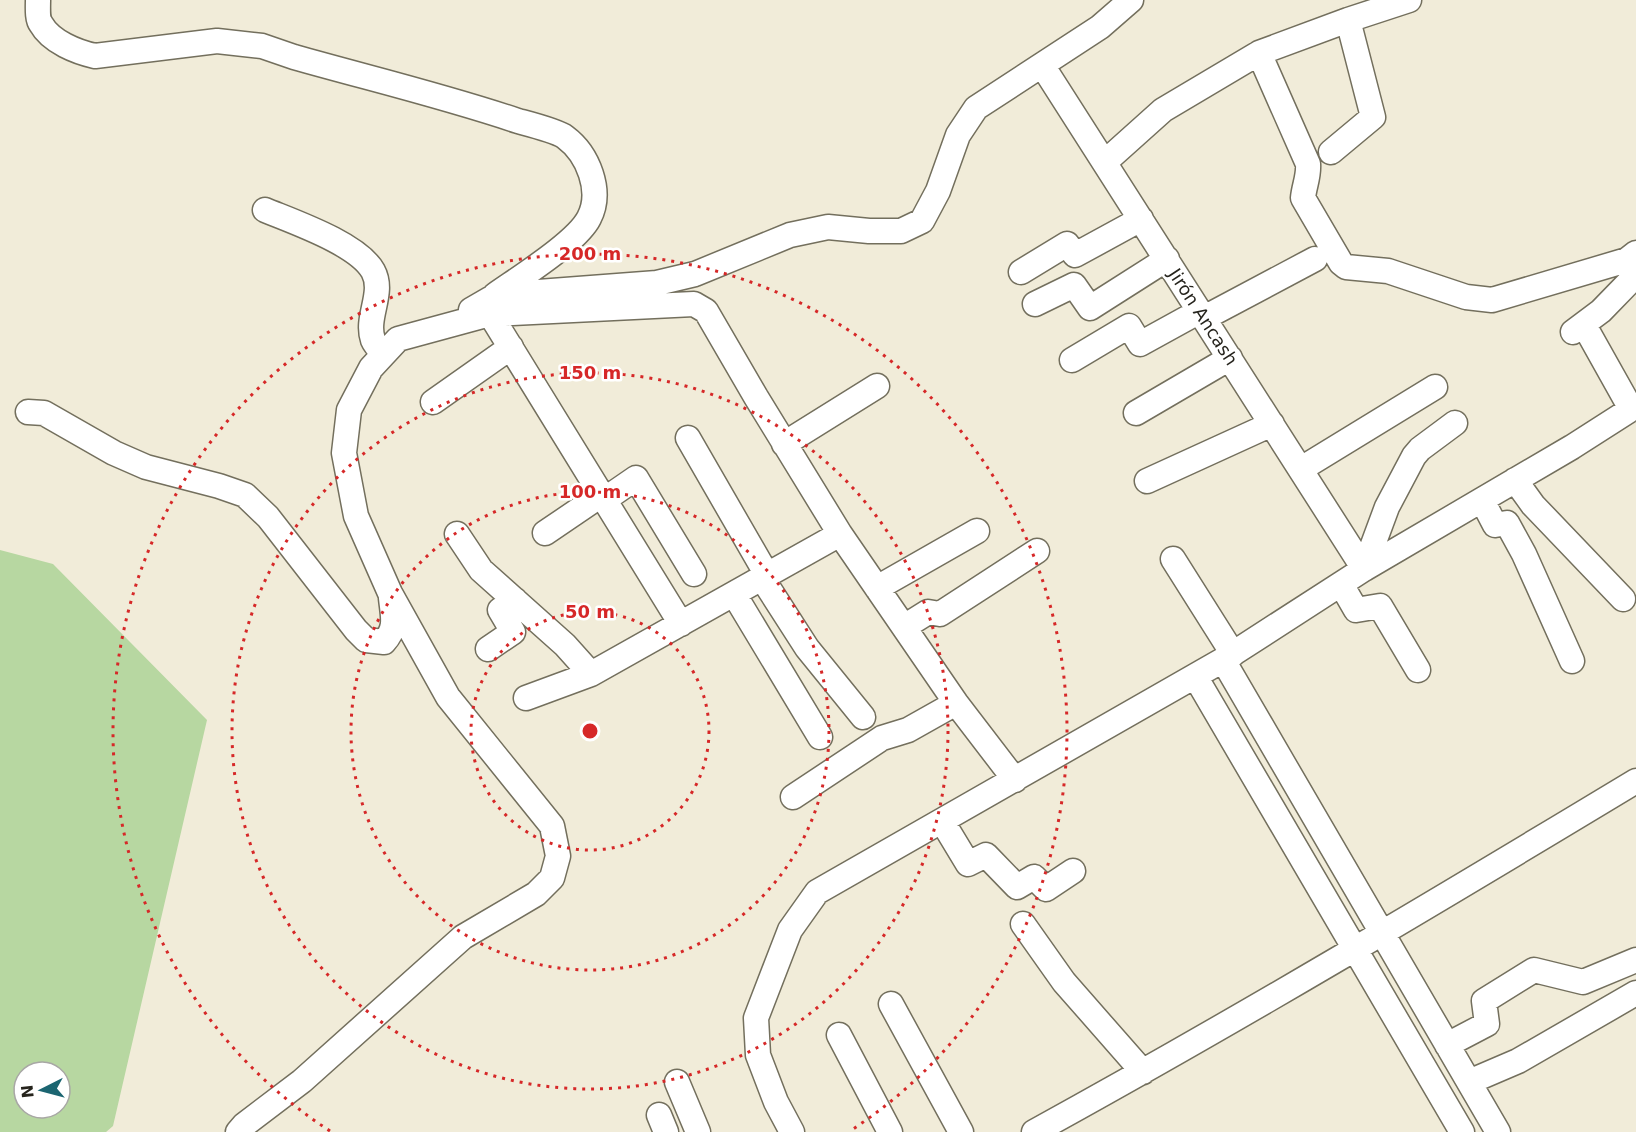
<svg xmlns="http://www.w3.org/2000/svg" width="1636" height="1132" font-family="'DejaVu Sans',sans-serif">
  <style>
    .green { fill: #b7d7a1; fill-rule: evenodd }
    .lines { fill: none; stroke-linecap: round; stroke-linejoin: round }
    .minor-casing { stroke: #736f5d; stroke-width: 27 }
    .minor { stroke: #fff; stroke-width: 24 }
    .ring { fill: none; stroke: #d62828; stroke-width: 3; stroke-dasharray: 3 6 }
    .labels { text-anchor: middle; stroke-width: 5; stroke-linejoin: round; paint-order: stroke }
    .street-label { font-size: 18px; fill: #26241d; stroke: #fff }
    .centre { fill: #d62828; stroke: #fff; stroke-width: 3 }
    .ring-label { font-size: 18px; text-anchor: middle; font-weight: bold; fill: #d62828; stroke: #fff; stroke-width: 5; stroke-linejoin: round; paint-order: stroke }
  </style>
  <rect width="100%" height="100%" fill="#f1ecd9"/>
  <!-- green -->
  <path class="green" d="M0,550L53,564L207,720L113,1126L106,1132H0ZM24,1072H60V1108H24Z"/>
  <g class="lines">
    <!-- minor casing -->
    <g class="minor-casing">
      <path id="minor" d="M38,0C38,7 37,19 41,24C51,42 77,52 95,56L217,41L262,46L294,57C368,78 444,96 518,121C529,124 557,131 565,137C588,154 603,191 589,218C577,242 519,278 495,295
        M1259,53L1308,164C1309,177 1304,186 1303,198L1341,263L1346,267L1388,271L1466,297L1492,300L1627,260L1636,253
        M1042,65L1364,569
        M1331,152L1373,117L1348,20
        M1105,162L1163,110L1259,53L1348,20L1409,0
        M265,210C294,222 358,244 373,271C385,293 365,317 373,340C375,345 380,350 384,354
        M1021,272L1067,244L1075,255L1141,219
        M1035,304L1074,285L1090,308L1167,259
        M471,310L490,299L512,294L657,283L695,274L790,235L828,227L869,231H901L922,221L938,191L958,135L976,108L1100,27L1131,0
        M490,314L681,624
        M1204,318L1315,259
        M1584,325L1631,409
        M1573,332L1601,311L1636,275
        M1072,360L1129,326L1140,344L1200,311
        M433,402L511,347
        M28,412L44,413L114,453L146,467L219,486L245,495L268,517L356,630L366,640L384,642C397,628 393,617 391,598
        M1136,413L1230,358
        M688,438L767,575
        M784,444L877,386
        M1301,469L1435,387
        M1515,480L1533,505L1623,599
        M1147,481L1272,424
        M604,500L636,478L694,574
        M1482,500L1495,525L1507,523L1524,554L1572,661
        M545,533L601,495
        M457,534L481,570L565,645L591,674
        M1173,559L1233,654
        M1364,569L1387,507L1414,456L1420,449L1455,423
        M762,578L807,648L863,717
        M1341,584L1356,610L1380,606L1418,670
        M877,588L977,531
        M734,594L820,737
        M904,627L928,612L940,614L1037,551
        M488,649L513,632L500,610L515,600
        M1223,660L1498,1132
        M1195,676L1462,1132
        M526,698L591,674L840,534
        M793,797L882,738L908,730L956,703
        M942,821L968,864L986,855L1017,887L1034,877L1046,889L1073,871
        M1023,924L1064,982L1143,1072
        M891,1004L961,1132
        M839,1035L890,1132
        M1447,1045L1487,1024L1484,1001L1534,970L1583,982L1636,960
        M677,1082L698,1132
        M1469,1082L1518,1061L1636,993
        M659,1115L666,1132
        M238,1132L244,1125L302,1081L463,937L536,894L552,878L558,856L552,826L448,697L390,593L356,516L344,453L349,410L371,368L398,339L490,314L694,304L706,311L756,397L840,534L956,703L1015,780
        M792,1132L776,1102L758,1055L756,1018L790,930L817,892L1223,660L1364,569L1572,447L1636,406
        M1034,1132C1238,1020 1437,901 1636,781"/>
    </g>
    <!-- minor -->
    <use href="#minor" class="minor"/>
  </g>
  <!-- distance rings -->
  <g class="ring">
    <circle cx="590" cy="731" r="119"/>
    <circle cx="590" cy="731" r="239"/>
    <circle cx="590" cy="731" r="358"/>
    <path d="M330 1131A477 477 0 1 1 850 1131"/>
  </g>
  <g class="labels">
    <!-- street labels -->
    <g class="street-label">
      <text transform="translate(1203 317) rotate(57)" y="6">Jirón Ancash</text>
    </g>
  </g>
  <circle cx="590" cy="731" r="9" class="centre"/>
  <g class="ring-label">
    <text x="590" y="260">200 m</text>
    <text x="590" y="379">150 m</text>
    <text x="590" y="498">100 m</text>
    <text x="590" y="618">50 m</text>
  </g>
  <!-- north arrow -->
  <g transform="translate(42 1090) rotate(264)"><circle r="28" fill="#ffffff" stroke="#a8a7a5" stroke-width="1.5"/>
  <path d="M0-4.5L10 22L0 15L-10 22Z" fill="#1b6571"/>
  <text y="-9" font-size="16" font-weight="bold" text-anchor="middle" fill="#26241d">N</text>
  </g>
</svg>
